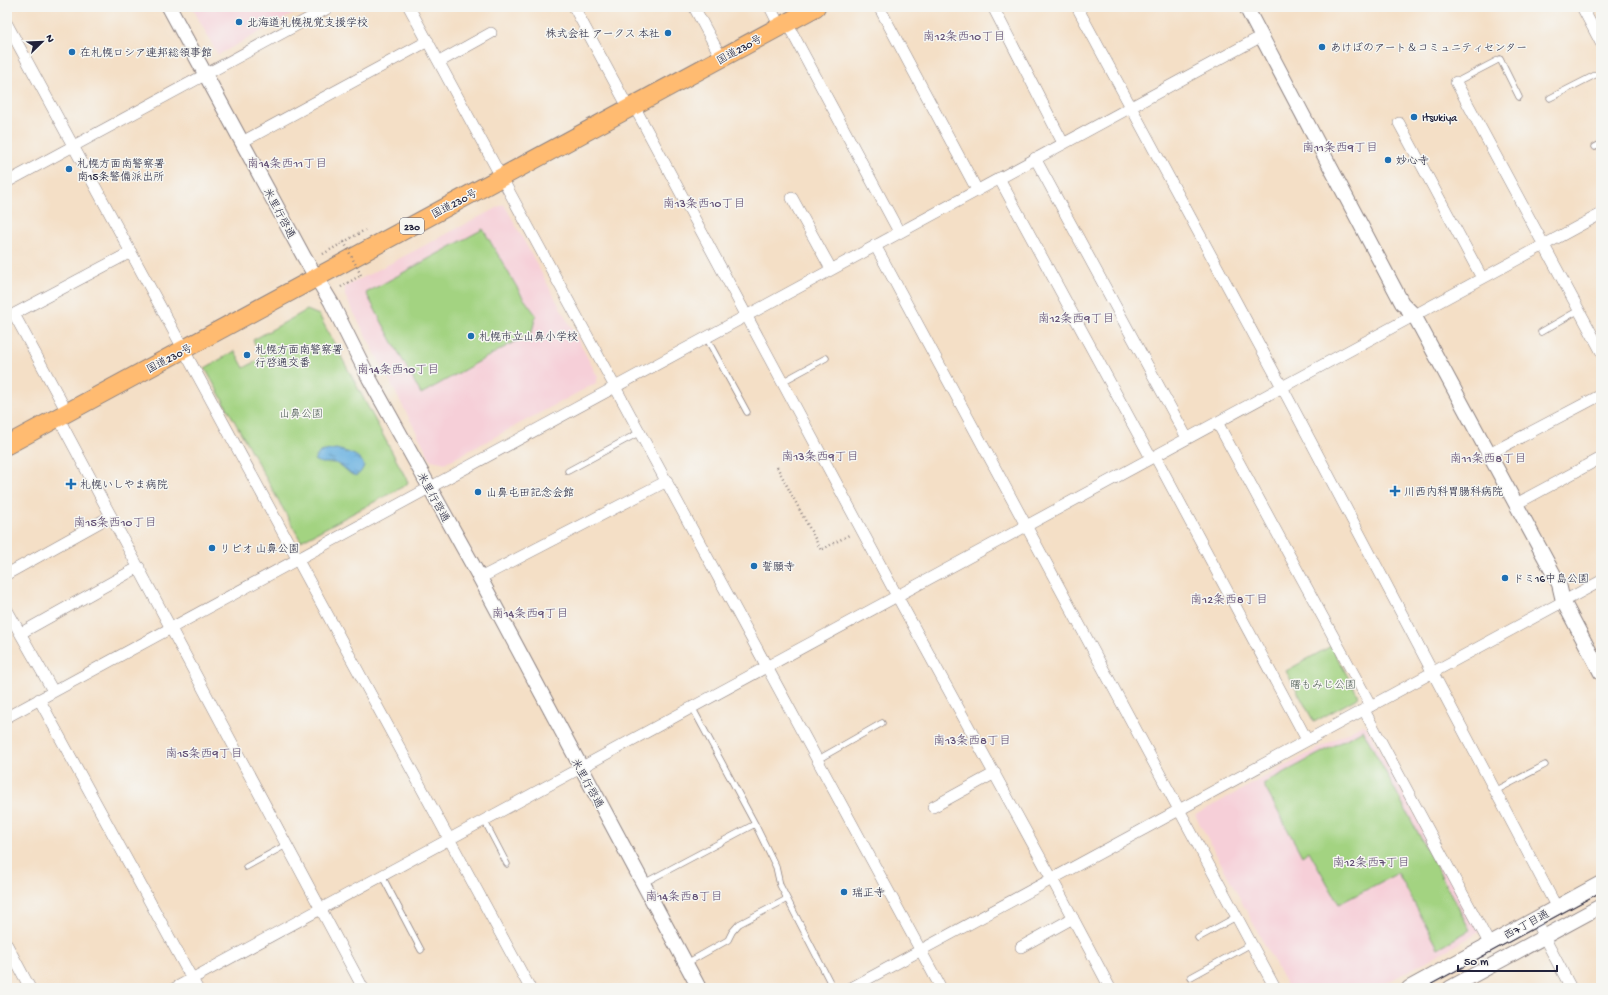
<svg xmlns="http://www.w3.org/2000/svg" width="1608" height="995" font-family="'Gochi Hand','Klee One',sans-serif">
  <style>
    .built { fill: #f6cfd8 }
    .green { fill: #a3d381; stroke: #627a5e }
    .water { fill: url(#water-ripples); stroke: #45698e }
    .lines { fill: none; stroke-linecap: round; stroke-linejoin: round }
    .service-casing { stroke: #8b8080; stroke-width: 7 }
    .minor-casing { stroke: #8b8080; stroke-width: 12 }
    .tertiary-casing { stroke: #8b8080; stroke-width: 16 }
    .trunk-casing { stroke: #8b8080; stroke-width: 20 }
    .path { stroke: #8b8080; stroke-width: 2.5; stroke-dasharray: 1 3; stroke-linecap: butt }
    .service { stroke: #fff; stroke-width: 5.5 }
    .minor { stroke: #fff; stroke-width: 11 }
    .tertiary { stroke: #fff; stroke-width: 14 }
    .trunk { stroke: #ffbb71; stroke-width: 18 }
    .tram { stroke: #22223b; stroke-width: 1 }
    .path-bridge { stroke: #8b8080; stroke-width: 2.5; stroke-dasharray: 1 3; stroke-linecap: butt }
    .poi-dot { fill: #1f6fb2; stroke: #f6f6f2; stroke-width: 1.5 }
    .labels { text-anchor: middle; stroke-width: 3; stroke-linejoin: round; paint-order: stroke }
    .shield { fill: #f6f6f2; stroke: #626272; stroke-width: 1 }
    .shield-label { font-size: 10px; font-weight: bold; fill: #22223b }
    .poi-label { font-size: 11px; fill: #22223b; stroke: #f6f6f2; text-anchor: start }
    .street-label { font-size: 11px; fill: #22223b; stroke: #f6f6f2 }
    .park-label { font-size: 11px; fill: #495750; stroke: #f6f6f2 }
    .neighbourhood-label { font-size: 12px; fill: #614e73; stroke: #f6f6f2 }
  </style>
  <defs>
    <pattern id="water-ripples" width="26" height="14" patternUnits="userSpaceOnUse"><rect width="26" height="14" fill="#68b0e0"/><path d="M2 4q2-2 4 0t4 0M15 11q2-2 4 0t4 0" fill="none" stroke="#558fb7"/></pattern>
  </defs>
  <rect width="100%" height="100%" fill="#f6f6f2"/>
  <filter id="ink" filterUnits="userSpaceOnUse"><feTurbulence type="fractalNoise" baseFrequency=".025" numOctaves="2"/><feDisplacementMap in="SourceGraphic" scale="8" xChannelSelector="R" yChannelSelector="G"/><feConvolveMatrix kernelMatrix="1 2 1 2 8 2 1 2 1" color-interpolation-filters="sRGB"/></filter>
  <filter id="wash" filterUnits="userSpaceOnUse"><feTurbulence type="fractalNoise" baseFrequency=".012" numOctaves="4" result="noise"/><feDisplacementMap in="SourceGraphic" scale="16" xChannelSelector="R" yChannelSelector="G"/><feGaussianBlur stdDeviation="0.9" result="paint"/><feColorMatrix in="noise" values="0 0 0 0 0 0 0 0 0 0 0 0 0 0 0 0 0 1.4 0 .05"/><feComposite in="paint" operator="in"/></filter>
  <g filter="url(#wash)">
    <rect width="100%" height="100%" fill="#f4dfc6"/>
    <!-- built -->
    <path class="built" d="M192,7H306L218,55Z
      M504,204L598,377L596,383L446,463L431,460L345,296V287Z
      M1361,725L1366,726L1480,932L1377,988H1288L1195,815Z"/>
    <!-- green -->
    <path class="green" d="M483,229L522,296L536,315L532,332L421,394L366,293Z
      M307,310L319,315L408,482L406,485L301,541L205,368L235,351L244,368L262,358L253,340Z
      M1331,646L1359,697L1314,722L1286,671Z
      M1363,730L1470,930L1438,948L1398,873L1339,904L1309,851L1302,856L1263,784Z"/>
    <!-- water -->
    <path class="water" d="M336,449C346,452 361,454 364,466C354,488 347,465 335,463C327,462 322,465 314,460L320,452Z"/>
  </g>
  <g filter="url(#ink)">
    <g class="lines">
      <!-- service casing -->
      <g class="service-casing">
        <path id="service" d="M1456,82L1500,59L1519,97
          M1550,98L1601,72
          M1595,147L1601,144
          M1541,332L1579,310
          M706,337L747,412
          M782,382L826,358
          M568,471L640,432
          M692,707L755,824L776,867L780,885L833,988
          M817,760L882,723
          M1495,791L1545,765
          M484,820L507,864
          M246,867L286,845
          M382,876L421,950
          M644,883L755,824
          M1198,938L1236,917
          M687,963L728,940L732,932L739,924L787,899
          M1191,977L1251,944"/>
      </g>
      <!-- minor casing -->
      <g class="minor-casing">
        <path id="minor" d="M409,7L941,988
          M574,7L629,109
          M694,7L722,59
          M770,7L780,27
          M879,7L977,190
          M993,7L1063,143
          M1077,7L1282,387L1557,908
          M1582,7L1601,43
          M787,23L899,232
          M7,24L530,988
          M439,62L491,33
          M1456,82L1601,351
          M634,106L897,596L1052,879L1110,988
          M1399,123L1482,278
          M242,142L428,41
          M1035,158L1187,438
          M999,178L1151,458
          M7,182L330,7
          M792,198L831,269
          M875,245L1275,988
          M67,412L14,314L131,252
          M58,417L363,988
          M1217,422L1371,706
          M1489,454L1601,395
          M1155,456L1307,740
          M1516,504L1601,458
          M7,574L111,516
          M480,578L667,481
          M7,610L53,691
          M21,633L139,567
          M39,699L197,988
          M1364,710L1489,943
          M7,717L1262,36
          M933,807L995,773
          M1535,920L1571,988
          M7,945L30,988
          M1021,947L1073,918
          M175,988L1601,214
          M851,988L1601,581"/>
      </g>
      <!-- tertiary casing -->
      <g class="tertiary-casing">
        <path id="tertiary" d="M169,7L304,257L331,302L369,378L480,578L699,988
          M1246,7L1402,303L1414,315L1559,584L1563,601L1601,673
          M1409,988L1601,883
          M1450,988L1601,906"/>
      </g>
      <!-- trunk casing -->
      <g class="trunk-casing">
        <path id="trunk" d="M7,445L816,7"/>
      </g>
      <!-- path -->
      <path class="path" d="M323,254L365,230
        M341,287L361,275
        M777,467L821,550L851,534"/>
      <!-- service -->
      <use href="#service" class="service"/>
      <!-- minor -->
      <use href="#minor" class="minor"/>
      <!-- tertiary -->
      <use href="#tertiary" class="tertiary"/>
      <!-- trunk -->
      <use href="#trunk" class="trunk"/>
      <!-- tram -->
      <path class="tram" d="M1424,988L1601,892"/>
      <!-- path-bridge -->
      <path class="path-bridge" d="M344,242L361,275"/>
    </g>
  </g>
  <!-- markers -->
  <g class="poi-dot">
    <circle cx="239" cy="22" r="4"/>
    <circle cx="668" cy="33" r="4"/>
    <circle cx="1322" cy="47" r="4"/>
    <circle cx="72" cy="52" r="4"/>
    <circle cx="1414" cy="117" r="4"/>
    <circle cx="1388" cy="160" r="4"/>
    <circle cx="69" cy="169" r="4"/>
    <circle cx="471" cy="336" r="4"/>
    <circle cx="247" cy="355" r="4"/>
    <path d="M69 478h4v4h4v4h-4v4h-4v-4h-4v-4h4z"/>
    <path d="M1393 485h4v4h4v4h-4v4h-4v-4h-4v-4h4z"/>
    <circle cx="478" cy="492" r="4"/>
    <circle cx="212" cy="548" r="4"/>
    <circle cx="754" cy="566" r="4"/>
    <circle cx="1505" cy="578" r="4"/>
    <circle cx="844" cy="892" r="4"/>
  </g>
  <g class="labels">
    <!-- shield labels -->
    <rect class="shield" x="400" y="218" width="24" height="16" rx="3"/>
    <g class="shield-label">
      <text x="412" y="230">230</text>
    </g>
    <!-- poi labels -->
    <g class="poi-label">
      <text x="247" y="26">北海道札幌視覚支援学校</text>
      <text x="660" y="37" text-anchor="end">株式会社 アークス 本社</text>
      <text x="1330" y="51">あけぼのアート＆コミュニティセンター</text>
      <text x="80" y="56">在札幌ロシア連邦総領事館</text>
      <text x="1422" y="121">Itsukiya</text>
      <text x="1396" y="164">妙心寺</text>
      <text x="77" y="167">札幌方面南警察署<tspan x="77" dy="13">南15条警備派出所</tspan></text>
      <text x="479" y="340">札幌市立山鼻小学校</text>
      <text x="255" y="353">札幌方面南警察署<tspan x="255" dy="13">行啓通交番</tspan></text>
      <text x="80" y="488">札幌いしやま病院</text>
      <text x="1404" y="495">川西内科胃腸科病院</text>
      <text x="486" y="496">山鼻屯田記念会館</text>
      <text x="220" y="552">リビオ 山鼻公園</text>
      <text x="762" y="570">誓願寺</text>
      <text x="1513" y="582">ドミ16中島公園</text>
      <text x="852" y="896">瑞正寺</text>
    </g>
    <!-- street labels -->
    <g class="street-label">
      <text transform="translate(739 49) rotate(-29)" y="4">国道230号</text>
      <text transform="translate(454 203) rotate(-28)" y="4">国道230号</text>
      <text transform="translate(280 213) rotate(62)" y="4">米里行啓通</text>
      <text transform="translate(169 358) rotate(-28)" y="4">国道230号</text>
      <text transform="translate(434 497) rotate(61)" y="4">米里行啓通</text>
      <text transform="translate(588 783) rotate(61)" y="4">米里行啓通</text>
      <text transform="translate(1526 924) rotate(-28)" y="4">西7丁目通</text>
    </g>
    <!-- park labels -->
    <g class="park-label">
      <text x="301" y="417">山鼻公園</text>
      <text x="1323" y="688">曙もみじ公園</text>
    </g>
    <!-- neighbourhood labels -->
    <g class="neighbourhood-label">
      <text x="964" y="40">南12条西10丁目</text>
      <text x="1340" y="151">南11条西9丁目</text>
      <text x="287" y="167">南14条西11丁目</text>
      <text x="704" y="207">南13条西10丁目</text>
      <text x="1076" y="322">南12条西9丁目</text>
      <text x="398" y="373">南14条西10丁目</text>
      <text x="820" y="460">南13条西9丁目</text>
      <text x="1488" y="462">南11条西8丁目</text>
      <text x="115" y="526">南15条西10丁目</text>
      <text x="1229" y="603">南12条西8丁目</text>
      <text x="530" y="617">南14条西9丁目</text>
      <text x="972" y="744">南13条西8丁目</text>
      <text x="204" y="757">南15条西9丁目</text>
      <text x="1371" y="866">南12条西7丁目</text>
      <text x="684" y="900">南14条西8丁目</text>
    </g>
  </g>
  <!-- margin -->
  <rect width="1608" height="995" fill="none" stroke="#f6f6f2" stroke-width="24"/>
  <!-- north arrow -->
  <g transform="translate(42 42) rotate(67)" stroke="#f6f6f2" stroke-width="3" paint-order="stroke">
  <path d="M0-3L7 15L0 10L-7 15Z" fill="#22223b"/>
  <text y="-6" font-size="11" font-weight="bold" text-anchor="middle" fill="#22223b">N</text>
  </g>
  <!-- scale -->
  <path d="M1458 965v6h99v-6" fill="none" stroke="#22223b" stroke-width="2"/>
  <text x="1464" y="965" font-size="12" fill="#22223b" stroke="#f6f6f2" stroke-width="3" paint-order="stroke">50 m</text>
</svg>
